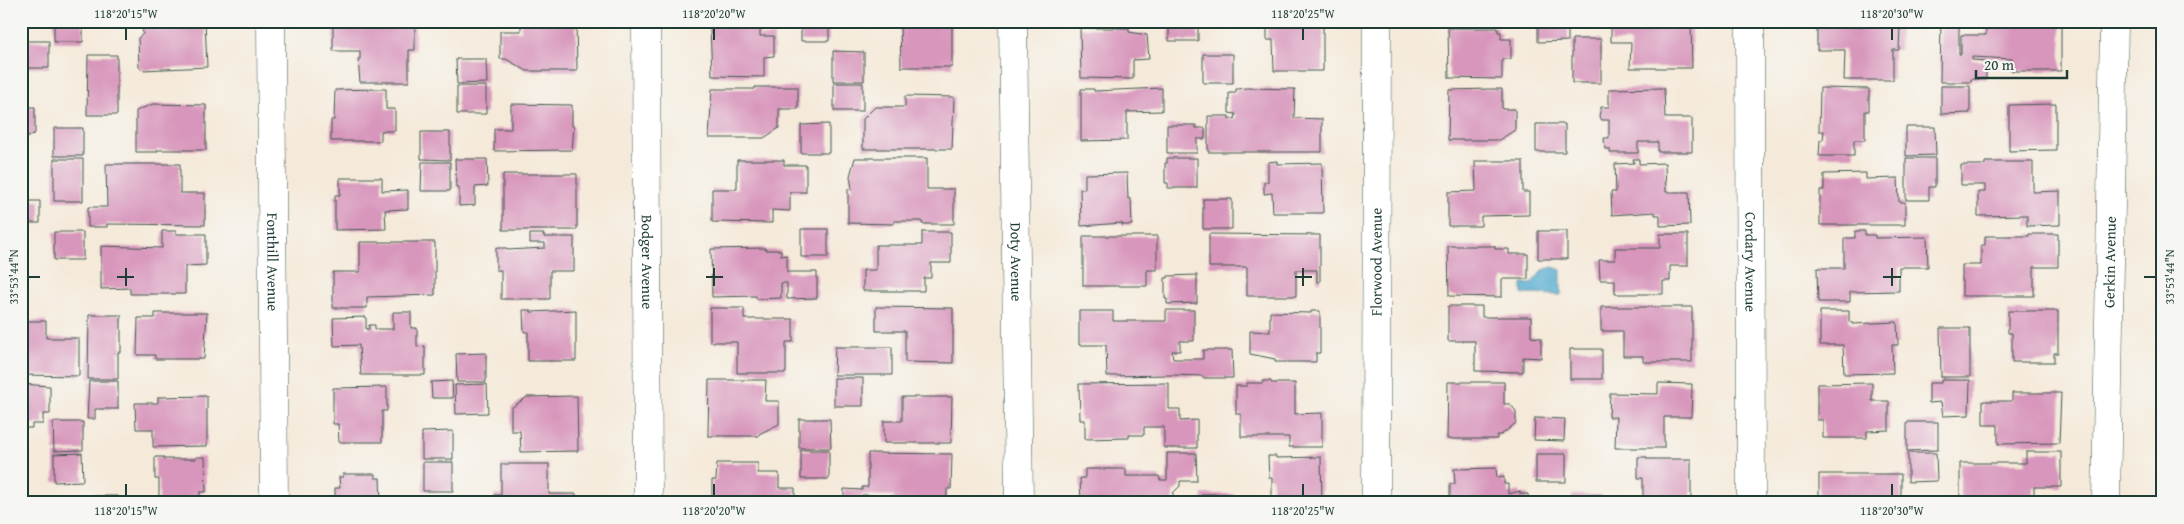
<svg xmlns="http://www.w3.org/2000/svg" width="2184" height="524" font-family="'Gentium Book Plus',serif">
  <style>
    .water { fill: #53acd0; stroke: #397482 }
    .building { fill: #d896bc }
    .lines { fill: none; stroke-linecap: round; stroke-linejoin: round }
    .minor-casing { stroke: #3f574d; stroke-width: 29 }
    .minor { stroke: #fff; stroke-width: 28 }
    .ticks { fill: none; stroke: #1f3d34; stroke-width: 2 }
    .labels { text-anchor: middle; stroke-width: 4; stroke-linejoin: round; paint-order: stroke }
    .street-label { font-size: 15px; fill: #1f3d34; stroke: #f6f6f2 }
    .neatline { fill: none; stroke: #1f3d34; stroke-width: 2 }
    .ticks-label { font-size: 12px; text-anchor: middle; fill: #1f3d34 }
  </style>
  <rect width="100%" height="100%" fill="#f6f6f2"/>
  <filter id="ink" filterUnits="userSpaceOnUse"><feTurbulence type="fractalNoise" baseFrequency=".02" numOctaves="2"/><feDisplacementMap in="SourceGraphic" scale="10" xChannelSelector="R" yChannelSelector="G"/><feConvolveMatrix kernelMatrix="1 2 1 2 8 2 1 2 1" color-interpolation-filters="sRGB"/></filter>
  <filter id="wash" filterUnits="userSpaceOnUse"><feTurbulence type="fractalNoise" baseFrequency=".0096" numOctaves="4" result="noise"/><feDisplacementMap in="SourceGraphic" scale="20" xChannelSelector="R" yChannelSelector="G"/><feGaussianBlur stdDeviation="1.12" result="paint"/><feColorMatrix in="noise" values="0 0 0 0 0 0 0 0 0 0 0 0 0 0 0 0 0 1.4 0 .05"/><feComposite in="paint" operator="in"/></filter>
  <g filter="url(#wash)">
    <rect width="100%" height="100%" fill="#f5eada"/>
    <!-- water -->
    <path class="water" d="M1553,267L1561,270V295L1522,294V284H1531L1543,270Z"/>
    <g id="blocks">
      <!-- building -->
      <path class="building" d="M54,21H83V42H54Z
        M142,21H205L207,67L143,70L139,67L138,38L143,34Z
        M333,21H366V27H415V50H409V82H360L358,59H360V51H333Z
        M521,21H576L577,71H527L506,59H500V31H521Z
        M801,21H829V41H801Z
        M900,21H949V24H952V67H901Z
        M1169,21H1198V41H1169Z
        M1267,21H1323V71H1274L1273,40H1267Z
        M1538,21H1568V41L1538,42Z
        M1611,21H1691L1692,68H1630L1631,42H1611Z
        M1817,21H1851V26H1900L1899,50H1893V80H1844L1845,50H1817Z
        M1986,21H2061V71H2012V59L1972,57V60L1986,61V79H1971V82H1940L1941,22H1945V26H1959V54H1961V35H1986Z
        M710,26H760V36H774V56L764,57V77L712,76Z
        M1080,28H1129V32L1147,35L1149,59L1133,60V79L1081,78Z
        M1448,28H1498V32H1501V39H1511V59H1502V79L1449,78Z
        M1572,39H1601V83H1572Z
        M21,41H49V68H21Z
        M833,51L864,52V81H833Z
        M1203,54H1233V83H1203Z
        M88,55H117V115H87Z
        M456,59H486L487,83L457,84Z
        M834,83H863V111H834Z
        M457,86H486V114H457Z
        M1941,86H1970V113L1941,114Z
        M755,87H798V109H779V128L764,138H709L712,89H755Z
        M1162,88V111L1127,112V140L1081,141V89H1094V91Z
        M1247,88L1295,89L1294,118L1322,119V152H1208V116H1229V119H1235L1236,114L1229,113V93H1236V89Z
        M1664,88L1665,118H1692V152H1658V142H1638V153H1610V149H1605L1604,138H1609V120H1602L1599,116L1601,107H1609V89Z
        M1820,88L1869,89V111H1865V140H1854V156H1819L1820,140H1823L1824,131H1819Z
        M21,89H25V107H35V133L23,140H21Z
        M376,89H386V109H395V131H381V141H331V120H334L335,90Z
        M1490,89H1502V109H1515V130L1499,140H1448L1449,90Z
        M905,96L954,97L952,149H863V119L875,107H905Z
        M153,104L206,105V150H157V152H136V111Z
        M511,104L572,105V126H574L572,150L494,151V129H511Z
        M2056,104V150L2009,151V105Z
        M829,124V153H801V125Z
        M1536,124H1565V152H1536Z
        M1167,125H1196V128H1205V139H1197V153H1167Z
        M1906,127H1935L1936,155L1906,156Z
        M54,128H83V156H54Z
        M421,132H450V160L421,159Z
        M855,158H927V189H954V224H922V221H894V224L848,223V189H852L850,176Z
        M1167,158H1197V188H1168V183H1165V163H1167Z
        M1906,158H1935V187H1929V200H1906Z
        M54,159H83V201H54Z
        M455,159H487L488,186L475,187V205L459,206V187H456Z
        M1633,159H1639V164L1665,163L1666,192H1689L1690,225L1660,226V215H1655V212L1612,215L1611,192H1616L1615,164L1634,163Z
        M737,160H784V165H806V192H790V211L772,210V223L712,222V189H737Z
        M1277,161V164L1322,163L1323,213H1273L1272,193L1264,194V182H1268V162Z
        M1475,161H1523V192H1529V215L1481,216V226H1448V192L1476,191Z
        M422,162H450V191H421Z
        M1985,162H2033V192L2060,191V225L2027,226V215L1978,216V192H1985V185H1961V165H1985Z
        M106,164H180V193H205V225L107,224V227H88V207H107Z
        M1127,173L1128,199H1131L1132,225H1122V223L1081,226L1080,189H1085V174Z
        M1866,173V179L1898,178L1899,202H1905V225H1820V190H1824V174Z
        M503,174H577V230H503Z
        M340,178H382V191L408,190V209L385,210L386,229L335,230V195H340Z
        M1203,199H1232V229H1203Z
        M21,201H40V223H21Z
        M801,229H828V257H801Z
        M162,231H176V234H206V265L185,266V294H130V288L101,289V246L162,248Z
        M1538,231H1567V259H1538Z
        M1855,231H1865V235H1875V238L1927,237L1928,267H1899V291L1850,292V302H1818L1817,268H1844V238H1855Z
        M54,232H83V260H54Z
        M922,232H951V263H931V278H924V291H863V270H876V245H922Z
        M530,234H544V237H574V271H550V299H501V270H496V248H507V250L545,248V243H530Z
        M1209,234L1320,235V282H1317V270H1296V296H1247V267H1209Z
        M1660,234H1688V266H1670V281H1663V294H1615V280H1600L1599,260H1615V248H1660Z
        M2029,234H2058V267H2034V296H1962V265H1981V245H1985V236H2029Z
        M1083,236H1157V270H1147V286H1083Z
        M360,242H435V295L367,297V308H333V272H360Z
        M1448,246H1495V249H1509V254H1528V279H1502V297L1449,296Z
        M765,248V250H781V256L787,255V272H817V298L787,299V283H781V298L756,299V296L712,297L711,249Z
        M21,262H26V283H21Z
        M1197,275V303L1167,304V299H1165V278H1168V276Z
        M1448,306H1482V317H1531V337L1541,338V358L1523,357V372L1475,371V341H1448Z
        M876,307L953,308V363L905,362V331H876Z
        M1601,307H1692V362H1643V356H1623V331H1601Z
        M710,308H744V319H793V342H786V373H737V342H710Z
        M523,310H531V312L576,310V361H528V332H524Z
        M1166,310H1194V341H1180V351H1172L1173,359H1203V350H1232L1233,378H1203V376L1172,375L1107,376L1106,345H1079V311H1113V321H1166Z
        M1311,311H1320V353H1316V362H1275V359L1250,354V331L1270,332V312L1311,313Z
        M1820,311H1849V322H1852V324L1897,322L1898,345H1892L1893,373L1844,374L1843,345H1820Z
        M2008,311H2058V353H2054V362H2012V333H2008Z
        M393,312H411V328H417V347L425,346V375H361L359,345L334,346L333,318L366,317V329H369V325H375V329H393Z
        M155,313H207L204,359H155V355H137L138,318H155Z
        M89,315H121V352H118V379H88Z
        M21,321H46V338H79V376L21,375Z
        M1940,328H1970V377H1941Z
        M835,347H892V375H834Z
        M1570,349H1602V379H1570Z
        M486,353V382H457L456,354Z
        M834,378H863V406H834Z
        M709,380H766L765,401H779V424L759,434V436H708Z
        M1941,380H1970L1969,415L1943,416L1941,402L1929,403V383H1941Z
        M89,381H118V409H95V419H87Z
        M452,381L453,398H432L431,382Z
        M1263,381H1271V383H1295V414L1322,413V447H1289V437H1241V414H1236V386H1247V383H1263Z
        M1448,382H1504V404H1510L1516,411V423L1501,435H1497V439H1447Z
        M1169,383V409H1180V421L1197,420V448H1166L1164,447V427H1144V435H1129V438L1085,439V420H1080L1079,384Z
        M1658,383L1692,384L1691,417H1664V448H1615L1616,417H1609L1610,393L1658,394Z
        M1872,383V401H1889V430L1867,431V438H1823V420H1817V384Z
        M21,384L50,386V414H43V424H32V428H21Z
        M487,384L488,413L456,414L455,385Z
        M387,387V411H382V442H339L338,424H333V388Z
        M2012,393H2061L2059,443L1998,444V425H1983V401H2012Z
        M207,396V446L153,447V429H136L135,403H158V397Z
        M577,396L578,451L521,452L520,431H511V408L527,397Z
        M902,397H952L951,443H884V421H902Z
        M1535,418L1565,419L1564,441L1534,440Z
        M799,419H830L831,448H799Z
        M53,422H83V450L54,451Z
        M1907,422H1938V450L1907,451Z
        M453,431V459H422V432Z
        M801,450H829V479H801Z
        M2026,452H2061V487H2034V503H1960V463H2026Z
        M82,453L83,481L54,482V454Z
        M868,453L952,454L951,489H947V503H894V496L862,495V503H833V498H844V489L862,490V487H868Z
        M1167,453H1196L1197,481H1180V486L1173,493V503H1081L1080,478H1085V469H1126V476H1159L1160,480H1167Z
        M1908,453H1936L1937,481L1908,482Z
        M1536,454H1566V482H1536Z
        M1268,456H1276V458L1321,457L1322,503H1272V478H1269Z
        M155,457H164V459H196V457H205L206,492H200V503H159V479H155Z
        M1638,457H1647V459H1691V503H1643V478H1638Z
        M423,462H453V491H423Z
        M717,463H758V473H779V488H795V503H712V480H716Z
        M501,464H549V494H576V503H494V495H501Z
        M1496,468L1497,478L1504,477V484H1508V494L1520,491V494H1528V503H1450V484H1455L1454,469Z
        M343,474H375V478H380L381,503H335V488H340L339,477H343Z
        M1819,474H1901V503H1819Z
        M1202,494H1233L1232,503H1202Z
        M1572,495H1602L1604,503H1572Z
        M88,496H117V503H88Z"/>
    </g>
  </g>
  <g filter="url(#ink)">
    <use href="#blocks" fill-opacity="0" stroke="#3f574d" stroke-width="1"/>
    <g class="lines">
      <!-- minor casing -->
      <g class="minor-casing">
        <g id="minor">
          <path id="s1" d="M271,21L274,503"/>
          <path id="s2" d="M646,21L648,503"/>
          <path id="s3" d="M1013,21L1019,503"/>
          <path id="s4" d="M1750,21L1751,503"/>
          <path id="s5" d="M1376,503L1377,21"/>
          <path id="s6" d="M2106,503L2114,21"/>
        </g>
      </g>
      <!-- minor -->
      <use href="#minor" class="minor"/>
    </g>
  </g>
  <!-- ticks -->
  <path class="ticks" d="M126,28V40M714,28V40M1303,28V40M1892,28V40M126,268V286M714,268V286M1303,268V286M1892,268V286M28,277H40M117,277H134M706,277H723M1295,277H1312M1883,277H1901M2144,277H2156M126,484V496M714,484V496M1303,484V496M1892,484V496"/>
  <g class="labels">
    <!-- street labels -->
    <g class="street-label">
      <text dy="5" stroke="none"><textPath href="#s1" startOffset="241">Fonthill Avenue</textPath></text>
      <text dy="5" stroke="none"><textPath href="#s2" startOffset="241">Bodger Avenue</textPath></text>
      <text dy="5" stroke="none"><textPath href="#s3" startOffset="241">Doty Avenue</textPath></text>
      <text dy="5" stroke="none"><textPath href="#s5" startOffset="241">Florwood Avenue</textPath></text>
      <text dy="5" stroke="none"><textPath href="#s4" startOffset="241">Cordary Avenue</textPath></text>
      <text dy="5" stroke="none"><textPath href="#s6" startOffset="241">Gerkin Avenue</textPath></text>
    </g>
  </g>
  <!-- margin -->
  <rect width="2184" height="524" fill="none" stroke="#f6f6f2" stroke-width="55"/>
  <!-- scale -->
  <path d="M1976 70v8h91v-8" fill="none" stroke="#1f3d34" stroke-width="2.5"/>
  <text x="1984" y="70" font-size="15" fill="#1f3d34" stroke="#f6f6f2" stroke-width="4" paint-order="stroke">20 m</text>
  <rect x="28" y="28" width="2128" height="468" class="neatline"/>
  <g class="ticks-label">
    <text x="126" y="18">118°20'15"W</text>
    <text x="714" y="18">118°20'20"W</text>
    <text x="1303" y="18">118°20'25"W</text>
    <text x="1892" y="18">118°20'30"W</text>
    <text transform="translate(2170 277) rotate(-90)" y="4">33°53'44"N</text>
    <text transform="translate(14 277) rotate(-90)" y="4">33°53'44"N</text>
    <text x="126" y="515">118°20'15"W</text>
    <text x="714" y="515">118°20'20"W</text>
    <text x="1303" y="515">118°20'25"W</text>
    <text x="1892" y="515">118°20'30"W</text>
  </g>
</svg>
